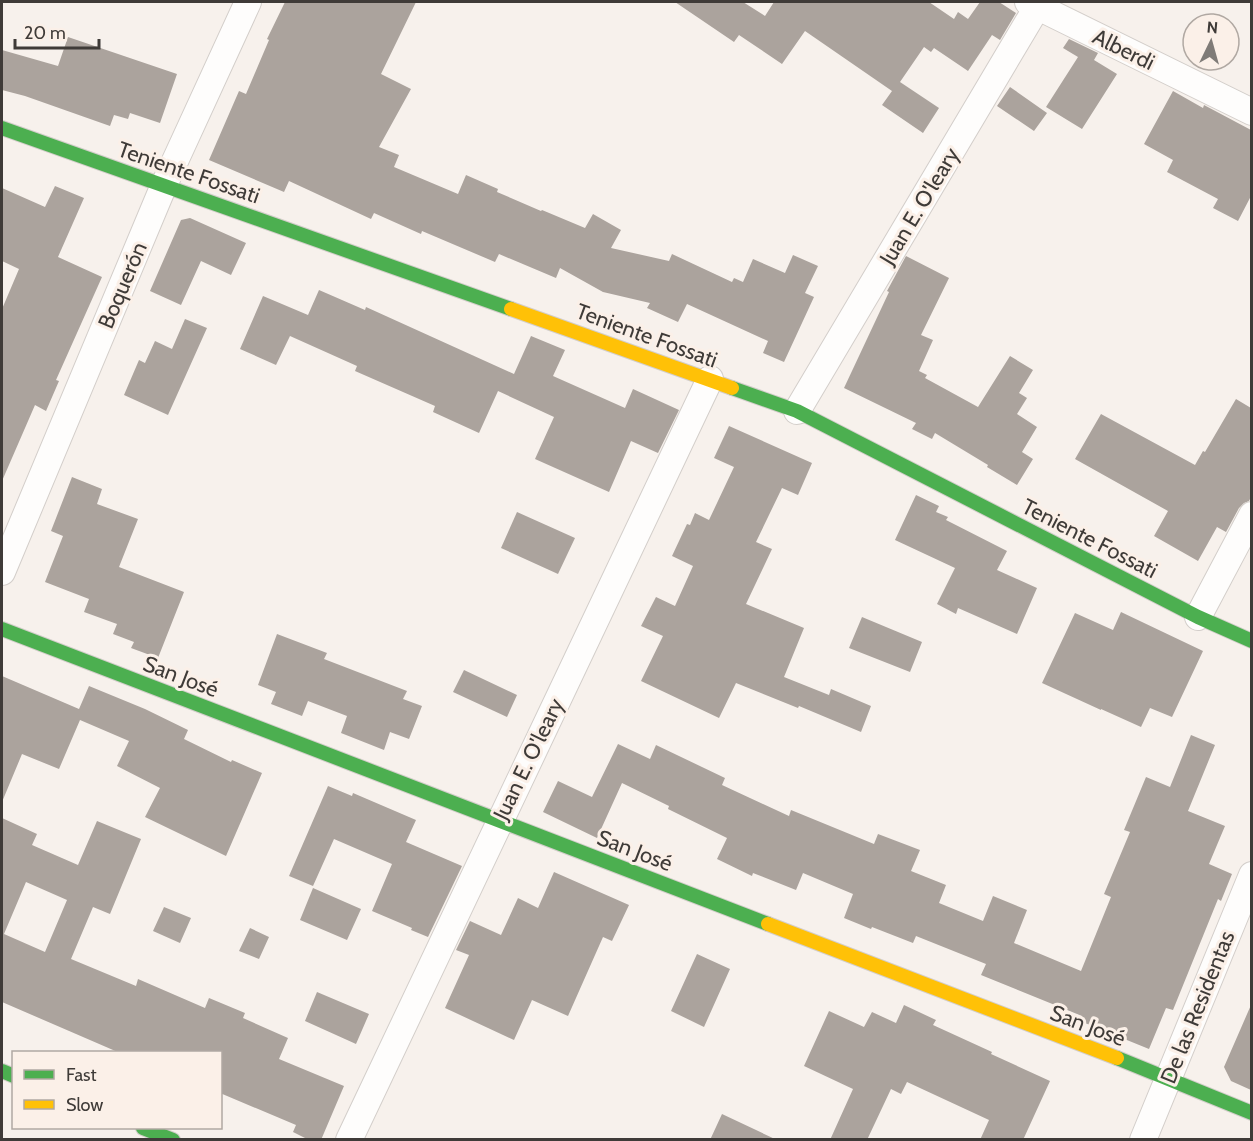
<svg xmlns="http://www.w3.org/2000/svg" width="1253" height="1141" font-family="Cabin,sans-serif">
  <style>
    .building { fill: #aba39d; fill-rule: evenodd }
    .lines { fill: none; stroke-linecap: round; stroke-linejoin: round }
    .street-casing { stroke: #d3ceca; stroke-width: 28 }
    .fast-casing { stroke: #d3ceca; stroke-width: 16 }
    .slow-casing { stroke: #d3ceca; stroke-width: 16 }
    .street { stroke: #fefdfc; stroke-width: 26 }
    .fast { stroke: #4caf50; stroke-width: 14 }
    .slow { stroke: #ffc107; stroke-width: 14 }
    .labels { text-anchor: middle; stroke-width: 6; stroke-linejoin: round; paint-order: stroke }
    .street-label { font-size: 22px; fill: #3f3b38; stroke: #fbf0e8 }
  </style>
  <rect width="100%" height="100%" fill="#f7f1ec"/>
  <!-- building -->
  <path class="building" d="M285,2H416L381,74L411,89L379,147L399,155L394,167L458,194L466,175L498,189L497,192L541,211L542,210L585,228L593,214L621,230L611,248L669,261L672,254L732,282L734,278L743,282L753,259L785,273L793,255L818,266L805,293L814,297L784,362L763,353L768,341L687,304L678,322L647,308L650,303L603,292L560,268L556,278L499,254L495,262L422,231L421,234L374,213L371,219L289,181L284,192L209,160L239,91L246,94L269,40L267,39Z
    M675,2H743L765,16L774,2H929L954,19L958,12L968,19L980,2H999L1016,13L1000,40L992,35L968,71L934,48L931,52L924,47L900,82L939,108L923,133L882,105L892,91L805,31L782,64L739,35L734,42Z
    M68,37L177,74L160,123L130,113L128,119L114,115L110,126L25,96L2,90V50L58,66Z
    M1069,39L1098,53L1094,60L1117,74L1082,129L1046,107L1078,57L1063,48Z
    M1010,87L1047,113L1034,131L997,106Z
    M1173,91L1203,108L1204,105L1251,130V196L1238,221L1213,208L1218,199L1167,172L1173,160L1144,144Z
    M55,186L84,198L58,257L102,277L56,380L59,381L46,411L35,405L2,481V309L19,269L2,261V188L45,207Z
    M190,218L246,243L231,275L201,261L181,305L150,291L181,220Z
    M906,256L949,278L921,335L933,340L919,371L927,375L925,378L978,407L1010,356L1033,370L1019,393L1027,398L1017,414L1037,427L1022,452L1033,459L1017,485L987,467L988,465L935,433L932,439L912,429L916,423L844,388L889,292L887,291Z
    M319,290L365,310L366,307L514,374L531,336L565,350L553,376L625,408L633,389L679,410L658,453L631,441L609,492L535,459L554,417L498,391L479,433L433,412L435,406L355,371L357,366L290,336L276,365L240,349L263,296L308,315Z
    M185,319L207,328L168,415L124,395L139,360L145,363L155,341L172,349Z
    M1236,399L1251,408V497L1249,501L1244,503L1239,508L1226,532L1217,527L1198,561L1154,536L1168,511L1075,459L1101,414L1195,465L1203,451L1205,452Z
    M729,426L812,463L798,495L782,488L756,542L772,549L746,604L804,628L784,677L829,695L831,689L871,706L861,732L799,706L798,708L736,683L719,718L641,681L663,636L641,626L656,597L675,606L693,566L672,556L687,524L690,525L695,513L709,520L734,467L714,458Z
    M72,477L102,489L97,504L138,519L119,567L184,592L158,658L131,648L134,642L113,634L117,624L84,612L89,599L45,582L63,536L51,531Z
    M916,495L939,506L936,512L948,517L946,520L1007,551L997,570L1037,588L1017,634L958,608L956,614L937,604L955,568L895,540Z
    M517,512L575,538L558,574L501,548Z
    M1121,612L1203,651L1172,717L1150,708L1141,727L1101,709V710L1042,683L1075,613L1113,630Z
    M862,617L922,642L910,672L849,648Z
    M277,634L327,653L324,659L407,691L403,699L422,706L409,739L390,732L384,750L341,733L347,716L308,701L302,716L271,704L276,692L258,685Z
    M464,670L517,695L507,717L453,692Z
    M2,676L79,709L89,686L145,709L188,730L184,739L231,762L232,760L262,773L226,856L145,817L160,788L117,766L129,741L80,720L59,769L22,754L2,802Z
    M1191,735L1215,745L1188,811L1225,826L1209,864L1232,874L1221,901L1218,899L1173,1010L1166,1008L1149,1049L1080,1021L1082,1016L981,975L986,964L916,936L913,943L872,927L871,929L844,918L853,894L803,873L796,890L753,873L752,876L717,859L727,838L668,809L669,806L622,783L597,838L543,812L558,781L592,797L618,744L650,759L656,745L725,778L722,785L789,816L791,810L874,844L878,834L920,850L911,871L946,885L939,903L983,921L993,896L1027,910L1014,943L1081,971L1111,897L1104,894L1130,832L1124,830L1146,777L1170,787Z
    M328,786L352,796L353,793L416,820L406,842L462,866L428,937L411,930L412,928L372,911L392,864L334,839L313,886L289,876Z
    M2,818L37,834L32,845L78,865L97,821L141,839L110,914L93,907L71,959L136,986L138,979L205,1008L209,998L245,1013L243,1018L288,1038L279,1059L344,1086L321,1140H309L293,1132L296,1125L220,1093V1053H120L2,1002ZM26,882L67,900L45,952L4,934Z
    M554,872L629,905L612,941L603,937L568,1016L532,1000L514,1040L445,1008L469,955L456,950L470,921L501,935L518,898L538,908Z
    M313,888L361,909L347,940L300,920Z
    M164,907L191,918L180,943L153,931Z
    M250,928L269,937L259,959L239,951Z
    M697,954L730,969L704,1027L671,1011Z
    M317,992L369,1014L356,1044L305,1021Z
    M904,1005L936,1020L933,1025L992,1052L991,1054L1050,1081L1023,1140H980L989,1120L907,1082L901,1094L891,1089L867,1140H830L853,1089L804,1066L829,1011L864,1027L872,1012L896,1023Z
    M1251,1005V1090L1231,1081L1224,1067Z
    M722,1114L777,1140H710Z"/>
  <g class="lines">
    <!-- street casing -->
    <g class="street-casing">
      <path id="street" d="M1028,2L1252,112
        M797,411L1040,2
        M2,572L164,185L248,2
        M1198,617L1252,515
        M349,1140L710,379
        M1143,1140L1252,875"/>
    </g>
    <!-- fast casing -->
    <g class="fast-casing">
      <path id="fast" d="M2,128L511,309
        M732,388L797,411L1198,617L1252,641
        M2,629L768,924
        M1117,1058L1252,1113
        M2,1071L14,1076
        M143,1128L173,1140"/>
    </g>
    <!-- slow casing -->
    <g class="slow-casing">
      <path id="slow" d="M511,309L732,388
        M768,924L1117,1058"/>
    </g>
    <!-- street -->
    <use href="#street" class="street"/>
    <!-- fast -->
    <use href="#fast" class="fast"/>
    <!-- slow -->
    <use href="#slow" class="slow"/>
  </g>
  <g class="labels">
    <!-- street labels -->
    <g class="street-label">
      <text transform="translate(1124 49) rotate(26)" y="8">Alberdi</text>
      <text transform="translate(189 172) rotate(19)" y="8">Teniente Fossati</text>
      <text transform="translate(919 206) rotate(-59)" y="8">Juan E. O'leary</text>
      <text transform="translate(122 285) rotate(-67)" y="8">Boquerón</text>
      <text transform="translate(647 335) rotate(20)" y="8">Teniente Fossati</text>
      <text transform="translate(1090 538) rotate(27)" y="8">Teniente Fossati</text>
      <text transform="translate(181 676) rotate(21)" y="8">San José</text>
      <text transform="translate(528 759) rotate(-64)" y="8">Juan E. O'leary</text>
      <text transform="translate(635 850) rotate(21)" y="8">San José</text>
      <text transform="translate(1197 1007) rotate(-68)" y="8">De las Residentas</text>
      <text transform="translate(1088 1025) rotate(21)" y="8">San José</text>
    </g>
  </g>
  <!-- border -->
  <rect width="1253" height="1141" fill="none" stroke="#3f3b38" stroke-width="6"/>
  <!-- legend -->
  <rect x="12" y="1051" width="210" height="78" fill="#fbf0e8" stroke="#b0a8a2" stroke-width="1.5"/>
  <rect x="24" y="1070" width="30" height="9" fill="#4caf50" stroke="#b0a8a2" stroke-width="1.5"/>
  <text x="66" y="1081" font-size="18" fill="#3f3b38">Fast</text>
  <rect x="24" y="1100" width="30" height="9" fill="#ffc107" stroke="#b0a8a2" stroke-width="1.5"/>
  <text x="66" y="1111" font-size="18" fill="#3f3b38">Slow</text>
  <!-- north arrow -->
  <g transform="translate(1211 42) rotate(5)"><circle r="28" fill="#fbf0e8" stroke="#b0a8a2" stroke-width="1.5"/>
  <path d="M0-4.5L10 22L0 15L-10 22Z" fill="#7f7b77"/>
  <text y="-9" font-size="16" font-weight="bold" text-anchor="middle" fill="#3f3b38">N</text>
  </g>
  <!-- scale -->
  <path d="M15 39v9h84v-9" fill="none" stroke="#3f3b38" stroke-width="3"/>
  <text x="24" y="39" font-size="18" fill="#3f3b38" stroke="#fbf0e8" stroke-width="4.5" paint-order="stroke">20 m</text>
</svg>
